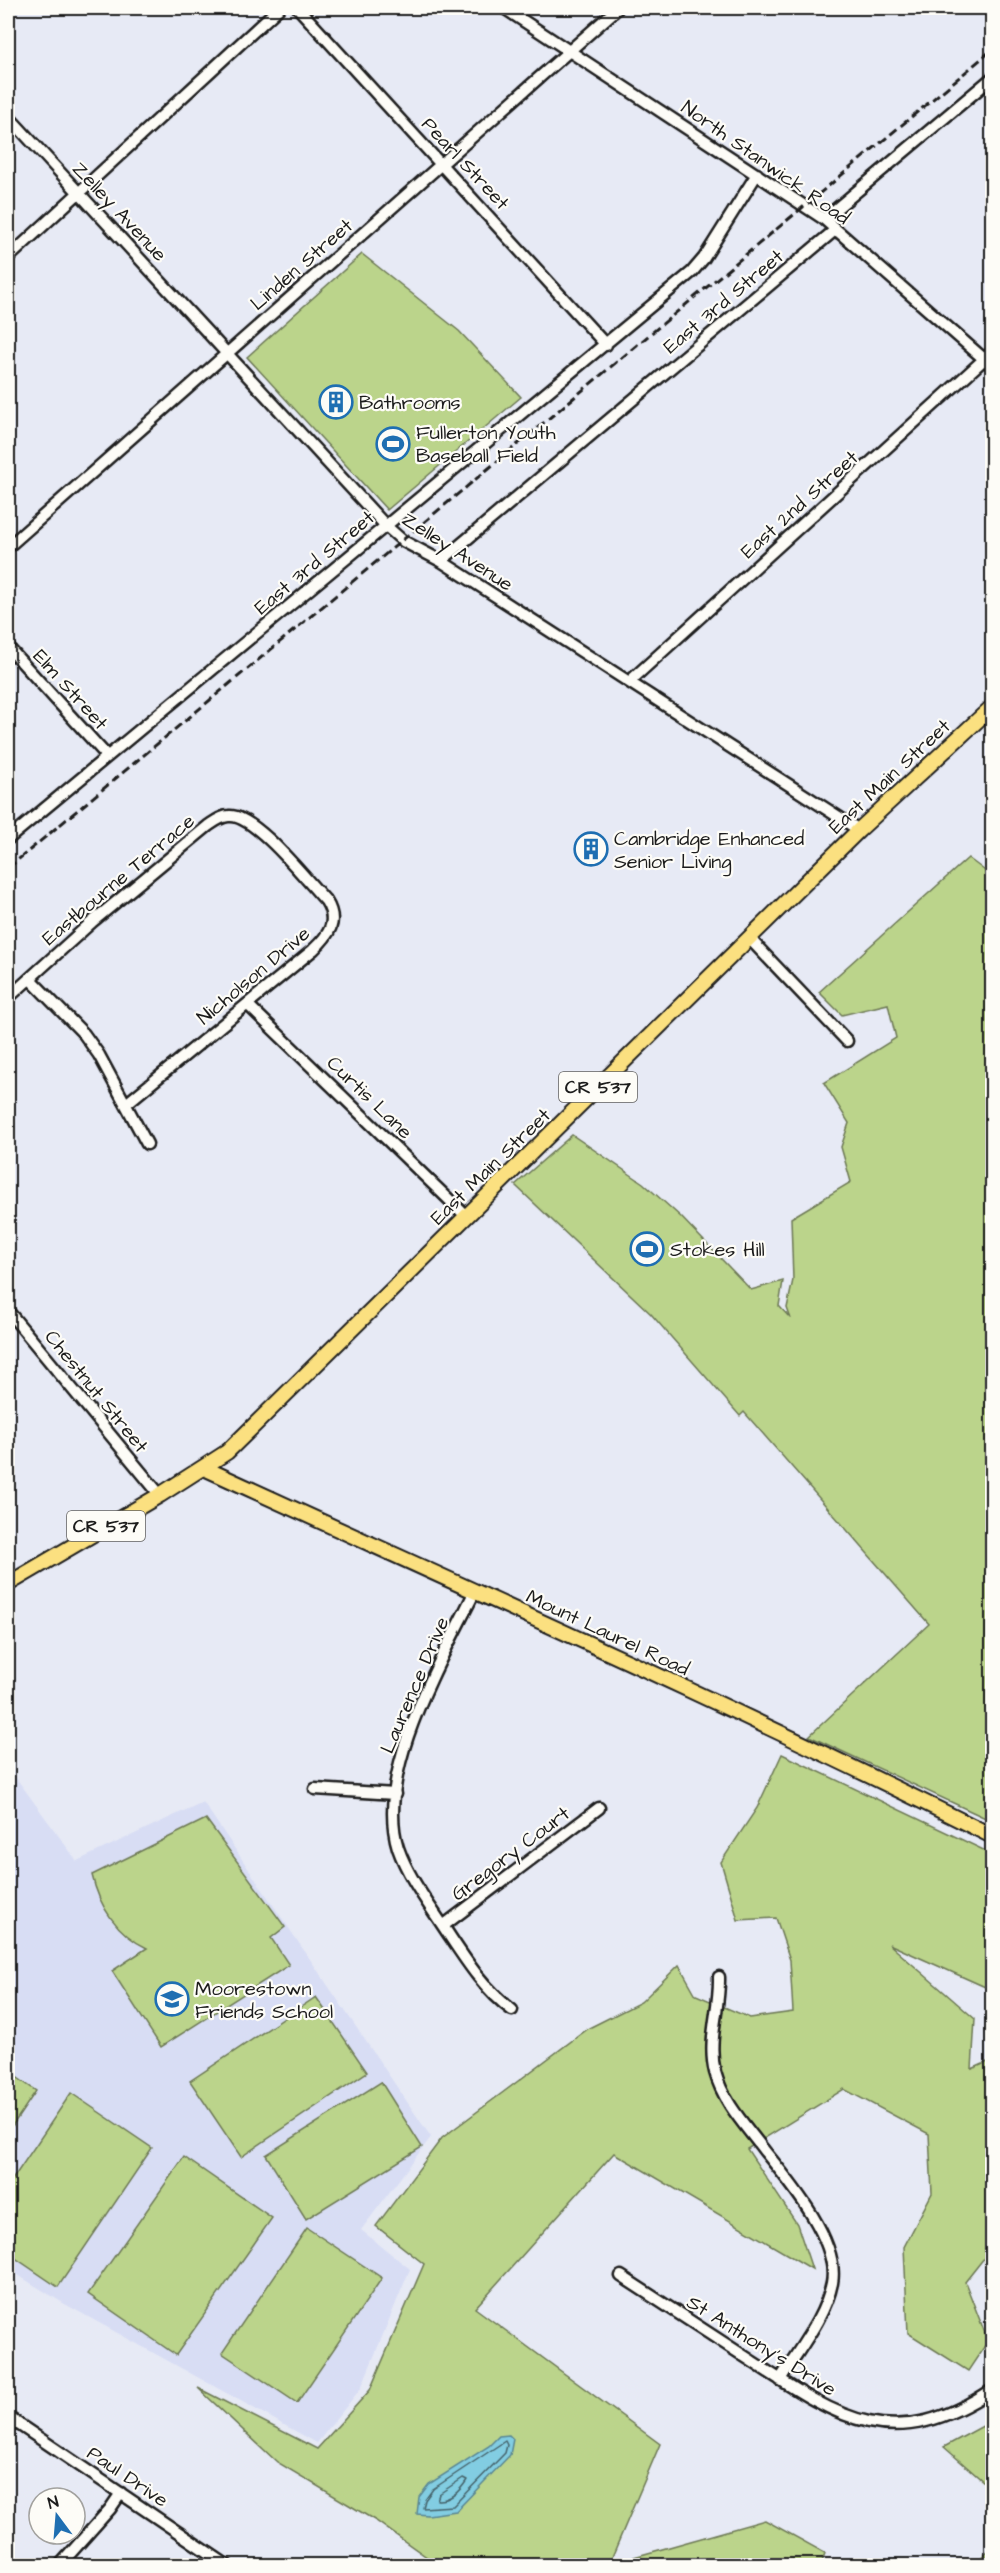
<svg xmlns="http://www.w3.org/2000/svg" width="1000" height="2573" font-family="'Architects Daughter',sans-serif">
  <style>
    .built { fill: #d8ddf4 }
    .green { fill: #bbd48b; stroke: #6c7854; stroke-width: 1.5 }
    .water { fill: #82cde2; stroke: #598693; stroke-width: 1.5 }
    .lines { fill: none; stroke-linecap: round; stroke-linejoin: round }
    .shore { stroke: #45636b; stroke-width: 1.5 }
    .minor-casing { stroke: #1c1c1c; stroke-width: 15 }
    .major-casing { stroke: #1c1c1c; stroke-width: 18 }
    .minor { stroke: #fdfcf7; stroke-width: 10 }
    .major { stroke: #fbe080; stroke-width: 14 }
    .rail { stroke: #1c1c1c; stroke-width: 3; stroke-dasharray: 9 4.5; stroke-linecap: butt }
    .labels { text-anchor: middle; stroke-width: 4.5; stroke-linejoin: round; paint-order: stroke }
    .shield { fill: #fdfcf7; stroke: #605f5e; stroke-width: 1.5 }
    .shield-label { font-size: 18px; font-weight: bold; fill: #1c1c1c }
    .street-label { font-size: 20px; fill: #1c1c1c; stroke: #fdfcf7 }
    .poi-label { font-size: 20px; fill: #1c1c1c; stroke: #fdfcf7; text-anchor: start }
  </style>
  <rect width="100%" height="100%" fill="#e7eaf5"/>
  <filter id="ink" filterUnits="userSpaceOnUse"><feTurbulence type="fractalNoise" baseFrequency=".0167" numOctaves="2"/><feDisplacementMap in="SourceGraphic" scale="12" xChannelSelector="R" yChannelSelector="G"/><feConvolveMatrix kernelMatrix="1 2 1 2 8 2 1 2 1" color-interpolation-filters="sRGB"/></filter>
  <g filter="url(#ink)">
    <!-- built -->
    <path class="built" d="M8,1767L77,1861L203,1802L431,2137L361,2230L410,2269L361,2388L317,2443L63,2303L8,2269Z"/>
    <!-- green -->
    <path class="green" d="M362,254L459,331L521,397L387,510L247,357Z
      M968,858L992,876V1821L809,1736L929,1624L744,1412L740,1416L651,1314L515,1185L572,1135L643,1183L681,1217L751,1290L783,1281L779,1306L791,1319L787,1308L793,1280L791,1218L851,1182L841,1147L849,1123L824,1083L896,1038L888,1004L842,1015L819,992Z
      M782,1754L992,1854V1990L889,1944L975,2019L972,2069L992,2060V2248L965,2282L988,2341L968,2371L908,2333L904,2247L932,2193L929,2134L844,2089L747,2149L797,2224L812,2269L614,2153L475,2308L660,2444L609,2564L765,2520L825,2553L821,2565H438L376,2521L277,2462L198,2388L317,2449L370,2390L424,2264L376,2226L442,2138L589,2028L641,2002L679,1965L696,1995L750,2018L793,2012L790,1960L776,1918L738,1920L721,1862L757,1808Z
      M206,1819L285,1927L271,1938L289,1965L161,2047L112,1971L147,1948C117,1934 99,1906 92,1875Z
      M316,1997L367,2072L241,2157L190,2081Z
      M8,2071L36,2091L8,2132Z
      M381,2082L422,2147L306,2219L266,2155Z
      M71,2093L152,2148L58,2287L8,2253V2186Z
      M184,2157L272,2218L176,2355L88,2294Z
      M307,2228L382,2278L297,2403L222,2353Z
      M992,2421V2489L944,2447Z
      M992,2546L991,2565H976Z"/>
    <!-- water -->
    <path class="water" d="M509,2435L513,2439L510,2455L456,2511L428,2515L417,2514L419,2497L429,2484L489,2446L499,2436Z"/>
    <g class="lines">
      <!-- shore -->
      <path class="shore" d="M505,2441L507,2445L505,2453L453,2506L423,2508L425,2500L433,2489Z
        M463,2478L467,2480C460,2491 450,2501 437,2500L439,2494Z"/>
      <!-- minor casing -->
      <g class="minor-casing">
        <path id="minor" d="M298,8L606,345
          M504,8L824,219L992,366
          M8,116L386,526L403,541L441,561L859,830
          M824,219L992,78
          M8,258L279,8
          M8,547L618,8
          M441,561L835,230
          M8,647L107,756
          M629,682L992,352
          M8,839L692,272L704,258L757,174
          M749,938L847,1041
          M30,979L84,1034L99,1055L147,1144
          M8,998L92,922L208,826C214,822 221,816 229,816C254,813 308,882 326,901C339,922 329,935 313,950L126,1104
          M248,1005L466,1216
          M8,1311L160,1495
          M475,1591C442,1659 374,1772 398,1848C407,1874 425,1899 441,1923C462,1954 481,1987 512,2010
          M315,1789L395,1794
          M443,1926L599,1808
          M719,1977C720,2009 707,2040 715,2072C723,2102 745,2125 763,2149C789,2181 840,2241 832,2283C825,2318 798,2350 780,2380
          M621,2276C663,2303 705,2331 747,2358C837,2417 891,2457 992,2390
          M8,2417L228,2566
          M59,2566L110,2509L121,2493"/>
      </g>
      <!-- major casing -->
      <g class="major-casing">
        <path id="major" d="M204,1468C468,1589 733,1706 992,1836
          M8,1584L160,1495L227,1452L859,830L992,707"/>
      </g>
      <!-- minor -->
      <use href="#minor" class="minor"/>
      <!-- major -->
      <use href="#major" class="major"/>
      <!-- rail -->
      <path class="rail" d="M8,868L992,50"/>
    </g>
  </g>
  <!-- icons -->
  <defs>
    <g id="building-ring" transform="scale(1.725)"><circle r="9.5" fill="#fdfcf7" stroke="#1f6fb2" stroke-width="1.5"/><path d="M-4-6H4V6H1V3H-1V6H-4ZM-2.5-4.3h1.7v1.8h-1.7ZM.8-4.3h1.7v1.8H.8ZM-2.5-1h1.7V.8h-1.7ZM.8-1h1.7V.8H.8Z" fill="#1f6fb2"/></g>
    <g id="stadium-ring" transform="scale(1.725)"><circle r="9.5" fill="#fdfcf7" stroke="#1f6fb2" stroke-width="1.5"/><path d="M0-5a6.5 5 0 1 0 0 10a6.5 5 0 1 0 0-10ZM-3.5-1.8h7v3.6h-7Z" fill="#1f6fb2"/></g>
    <g id="school-ring" transform="scale(1.725)"><circle r="9.5" fill="#fdfcf7" stroke="#1f6fb2" stroke-width="1.5"/><path d="M0-5L7-2L0 1L-7-2ZM-4 1L0 2.5L4 1V4Q0 6-4 4Z" fill="#1f6fb2"/></g>
  </defs>
  <g fill-rule="evenodd">
    <use href="#building-ring" x="336" y="402"/>
    <use href="#stadium-ring" x="393" y="444"/>
    <use href="#building-ring" x="591" y="849"/>
    <use href="#stadium-ring" x="647" y="1249"/>
    <use href="#school-ring" x="172" y="1999"/>
  </g>
  <g class="labels">
    <!-- shield labels -->
    <g class="shield">
      <rect x="559" y="1072" width="78" height="30" rx="4.5"/>
      <rect x="67" y="1511" width="78" height="30" rx="4.5"/>
    </g>
    <g class="shield-label">
      <text x="598" y="1093">CR 537</text>
      <text x="106" y="1532">CR 537</text>
    </g>
    <!-- street labels -->
    <g class="street-label">
      <text transform="translate(766 162) rotate(35)" y="7">North Stanwick Road</text>
      <text transform="translate(466 163) rotate(47)" y="7">Pearl Street</text>
      <text transform="translate(120 211) rotate(47)" y="7">Zelley Avenue</text>
      <text transform="translate(301 264) rotate(-41)" y="7">Linden Street</text>
      <text transform="translate(723 301) rotate(-40)" y="7">East 3rd Street</text>
      <text transform="translate(799 504) rotate(-42)" y="7">East 2nd Street</text>
      <text transform="translate(458 551) rotate(33)" y="7">Zelley Avenue</text>
      <text transform="translate(314 562) rotate(-40)" y="7">East 3rd Street</text>
      <text transform="translate(71 689) rotate(48)" y="7">Elm Street</text>
      <text transform="translate(889 776) rotate(-43)" y="7">East Main Street</text>
      <text transform="translate(118 879) rotate(-40)" y="7">Eastbourne Terrace</text>
      <text transform="translate(253 975) rotate(-40)" y="7">Nicholson Drive</text>
      <text transform="translate(370 1097) rotate(44)" y="7">Curtis Lane</text>
      <text transform="translate(490 1166) rotate(-44)" y="7">East Main Street</text>
      <text transform="translate(97 1391) rotate(51)" y="7">Chestnut Street</text>
      <text transform="translate(608 1632) rotate(25)" y="7">Mount Laurel Road</text>
      <text transform="translate(414 1685) rotate(-67)" y="7">Laurence Drive</text>
      <text transform="translate(510 1853) rotate(-37)" y="7">Gregory Court</text>
      <text transform="translate(762 2345) rotate(32)" y="7">St Anthony's Drive</text>
      <text transform="translate(128 2476) rotate(34)" y="7">Paul Drive</text>
    </g>
    <!-- poi labels -->
    <g class="poi-label">
      <text x="359" y="409">Bathrooms</text>
      <text x="416" y="439">Fullerton Youth<tspan x="416" dy="23">Baseball Field</tspan></text>
      <text x="614" y="845">Cambridge Enhanced<tspan x="614" dy="23">Senior Living</tspan></text>
      <text x="670" y="1256">Stokes Hill</text>
      <text x="195" y="1995">Moorestown<tspan x="195" dy="23">Friends School</tspan></text>
    </g>
  </g>
  <!-- margin -->
  <rect width="1000" height="2573" fill="none" stroke="#fdfcf7" stroke-width="30"/>
  <rect x="15" y="15" width="970" height="2543" fill="none" stroke="#1c1c1c" stroke-width="2" filter="url(#ink)"/>
  <!-- north arrow -->
  <g transform="translate(57 2516) rotate(344)"><circle r="28" fill="#fdfcf7" stroke="#a3a29f" stroke-width="1.5"/>
  <path d="M0-4.5L10 22L0 15L-10 22Z" fill="#1f6fb2"/>
  <text y="-9" font-size="16" font-weight="bold" text-anchor="middle" fill="#1c1c1c">N</text>
  </g>
</svg>
